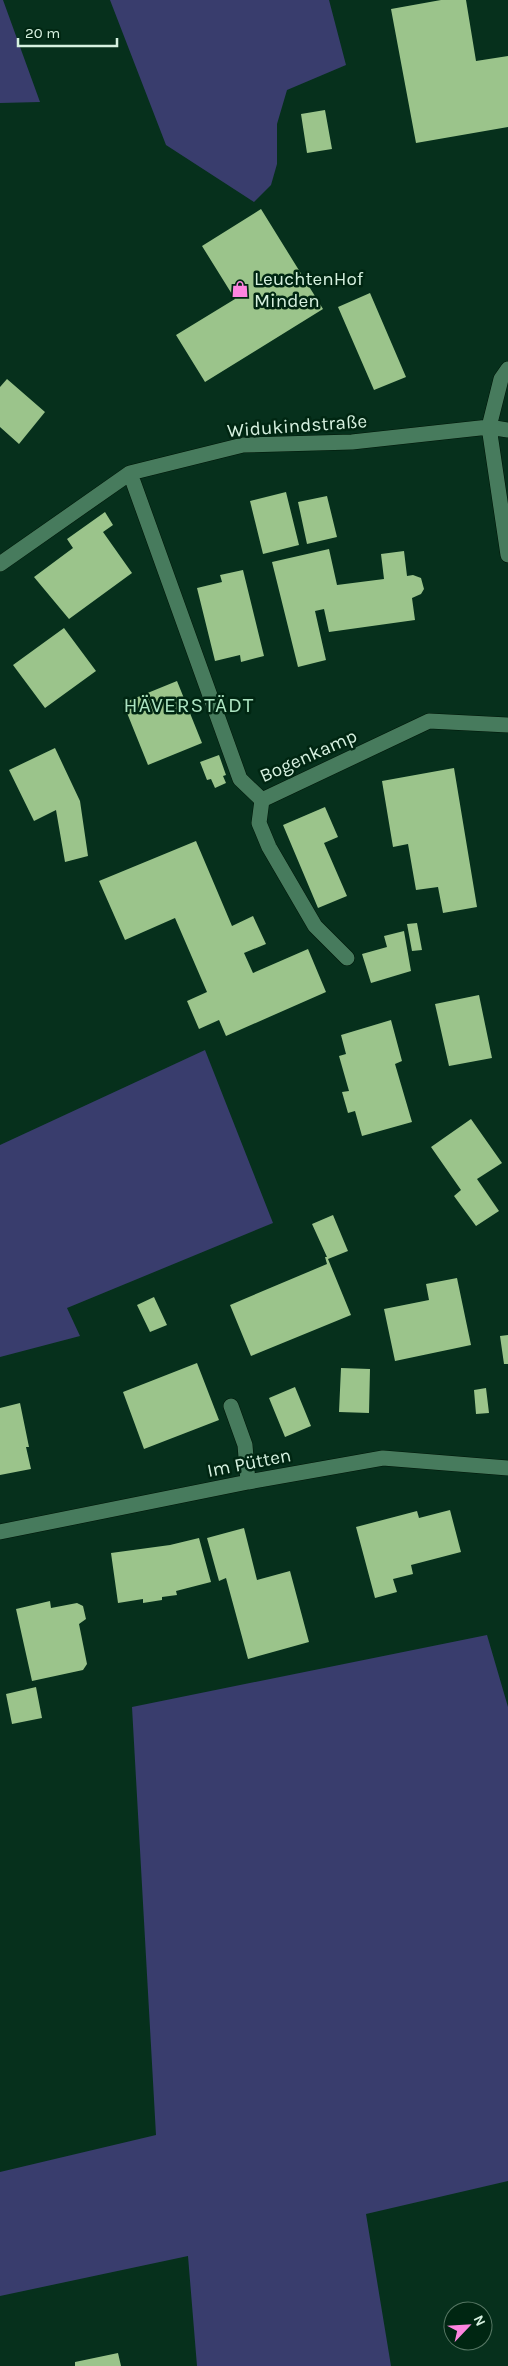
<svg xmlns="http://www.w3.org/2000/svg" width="508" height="2366" font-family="Karla,sans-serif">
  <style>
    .green { fill: #393d6d }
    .building { fill: #9bc48b }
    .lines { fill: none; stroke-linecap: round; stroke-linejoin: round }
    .minor-casing { stroke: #001608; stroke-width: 16 }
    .minor { stroke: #477b5d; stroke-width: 15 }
    .labels { text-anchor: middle; stroke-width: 5; stroke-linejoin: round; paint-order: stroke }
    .poi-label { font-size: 19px; fill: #d6f1e0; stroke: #002612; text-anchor: start }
    .street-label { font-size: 19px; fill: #d6f1e0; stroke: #002612 }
    .quarter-label { font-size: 21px; letter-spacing: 1px; fill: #ade4c2; stroke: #002612 }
  </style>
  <rect width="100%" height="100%" fill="#06301c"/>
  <!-- green -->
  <path class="green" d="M0,0H3L40,102L0,103Z
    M110,0H329L346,65L287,90L277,124V164L271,185L254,202L166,145Z
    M205,1050L273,1223L67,1308L80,1336L0,1357V1145Z
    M487,1635L508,1707V2181L366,2214L391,2366H197L188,2256L0,2296V2172L156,2135L132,1707Z"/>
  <!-- building -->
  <path class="building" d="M441,0H466L476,61L508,56V127L416,143L391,9Z
    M325,110L332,149L307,153L301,114Z
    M261,209L323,309L205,382L176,335L235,299L202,246Z
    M370,293L406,377L374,390L338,307Z
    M7,379L45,412L19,444L0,427V387Z
    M286,492L299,545L263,554L250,501Z
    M327,496L337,537L307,544L298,502Z
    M105,512L113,525L103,532L132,573L69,619L34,577L73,548L67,539Z
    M329,549L337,585L384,579L381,554L404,551L407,576L413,575L421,578L424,589L421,594L412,598L415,620L329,632L324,609L315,611L326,660L298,667L272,562Z
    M243,570L264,656L241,662L240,655L215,661L197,588L222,582L220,575Z
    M64,628L96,671L45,708L13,665Z
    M177,681L202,743L148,765L123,703Z
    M55,748L80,801L88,856L65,862L56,810L34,821L9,770Z
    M219,755L226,775L223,776L226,783L215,788L211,779L207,780L200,762Z
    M454,768L477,907L443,913L438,887L416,890L408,844L393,847L382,781Z
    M325,807L338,837L324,843L347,896L318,908L283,825Z
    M196,841L232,926L253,916L266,944L244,953L253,973L308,949L326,992L226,1036L219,1020L199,1029L187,1001L207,992L175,918L125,940L99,881Z
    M417,923L422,950L412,951L407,924Z
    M404,931L411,971L371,983L362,954L387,947L384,936Z
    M479,995L492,1058L449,1066L435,1004Z
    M391,1020L402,1061L395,1064L412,1122L362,1136L355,1111L348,1113L342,1092L349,1091L339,1056L346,1054L341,1035Z
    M471,1119L502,1163L477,1179L499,1211L476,1226L454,1196L461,1190L431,1147Z
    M333,1215L348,1251L328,1259L351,1315L251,1356L230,1305L327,1264L325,1257H327L312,1224Z
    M457,1278L471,1345L395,1361L384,1309L429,1300L426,1284Z
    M154,1297L167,1325L150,1332L137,1305Z
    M508,1335V1364H504L500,1336Z
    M197,1363L219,1420L144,1449L123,1392Z
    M341,1368L370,1369L369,1413L339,1412Z
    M295,1387L311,1426L285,1437L269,1398Z
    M486,1388L489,1413L476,1414L474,1390Z
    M20,1403L29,1447H26L31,1469L0,1475V1408Z
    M450,1510L461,1552L411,1565L413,1574L393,1579L397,1592L375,1598L356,1527L417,1511L419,1518Z
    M244,1528L257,1580L290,1571L309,1642L248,1659L226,1578L219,1581L207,1538Z
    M199,1538L211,1582L176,1591L177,1595L162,1597V1600L143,1603V1599L118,1603L111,1553L170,1545Z
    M50,1601L51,1608L77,1603L83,1606L86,1619L79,1624L87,1664L83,1670L32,1681L16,1609Z
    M36,1687L42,1718L12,1724L6,1694Z
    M118,2353L121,2366H75V2362Z"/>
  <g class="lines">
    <!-- minor casing -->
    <g class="minor-casing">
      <path id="minor" d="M508,369L501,379L489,427L508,555
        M130,473L240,779L262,800L429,721L508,725
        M0,564L130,473L243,445L352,442L489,427L508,430
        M262,800L259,823L269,847L315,926L347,958
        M231,1406L245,1445L248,1482
        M0,1532L248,1482L383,1458L508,1468"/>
    </g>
    <!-- minor -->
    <use href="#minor" class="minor"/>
  </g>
  <!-- icons -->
  <defs>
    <g id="shop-bare" transform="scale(1.35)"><path d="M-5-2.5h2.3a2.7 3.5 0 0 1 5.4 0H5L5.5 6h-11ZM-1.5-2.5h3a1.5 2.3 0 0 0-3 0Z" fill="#fe85e0" stroke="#002612" stroke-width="2.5" paint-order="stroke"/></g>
  </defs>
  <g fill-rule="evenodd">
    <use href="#shop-bare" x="240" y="289"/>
  </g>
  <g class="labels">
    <!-- poi labels -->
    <g class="poi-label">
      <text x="254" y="285">LeuchtenHof<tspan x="254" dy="22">Minden</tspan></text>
    </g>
    <!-- street labels -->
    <g class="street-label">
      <text transform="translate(297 425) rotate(-4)" y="7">Widukindstraße</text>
      <text transform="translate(308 755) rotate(-24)" y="7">Bogenkamp</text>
      <text transform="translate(249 1462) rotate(-11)" y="7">Im Pütten</text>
    </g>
    <!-- quarter labels -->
    <g class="quarter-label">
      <text x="189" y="712">HÄVERSTÄDT</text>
    </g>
  </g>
  <!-- north arrow -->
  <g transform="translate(468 2326) rotate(65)"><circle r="24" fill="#002612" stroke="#567764"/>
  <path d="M0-4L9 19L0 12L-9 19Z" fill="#fe85e0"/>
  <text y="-8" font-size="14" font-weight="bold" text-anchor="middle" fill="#d6f1e0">N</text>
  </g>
  <!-- scale -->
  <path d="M18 38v8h99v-8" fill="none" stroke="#d6f1e0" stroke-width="2.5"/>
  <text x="25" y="38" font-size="15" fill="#d6f1e0" stroke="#002612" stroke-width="4" paint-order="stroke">20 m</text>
</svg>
